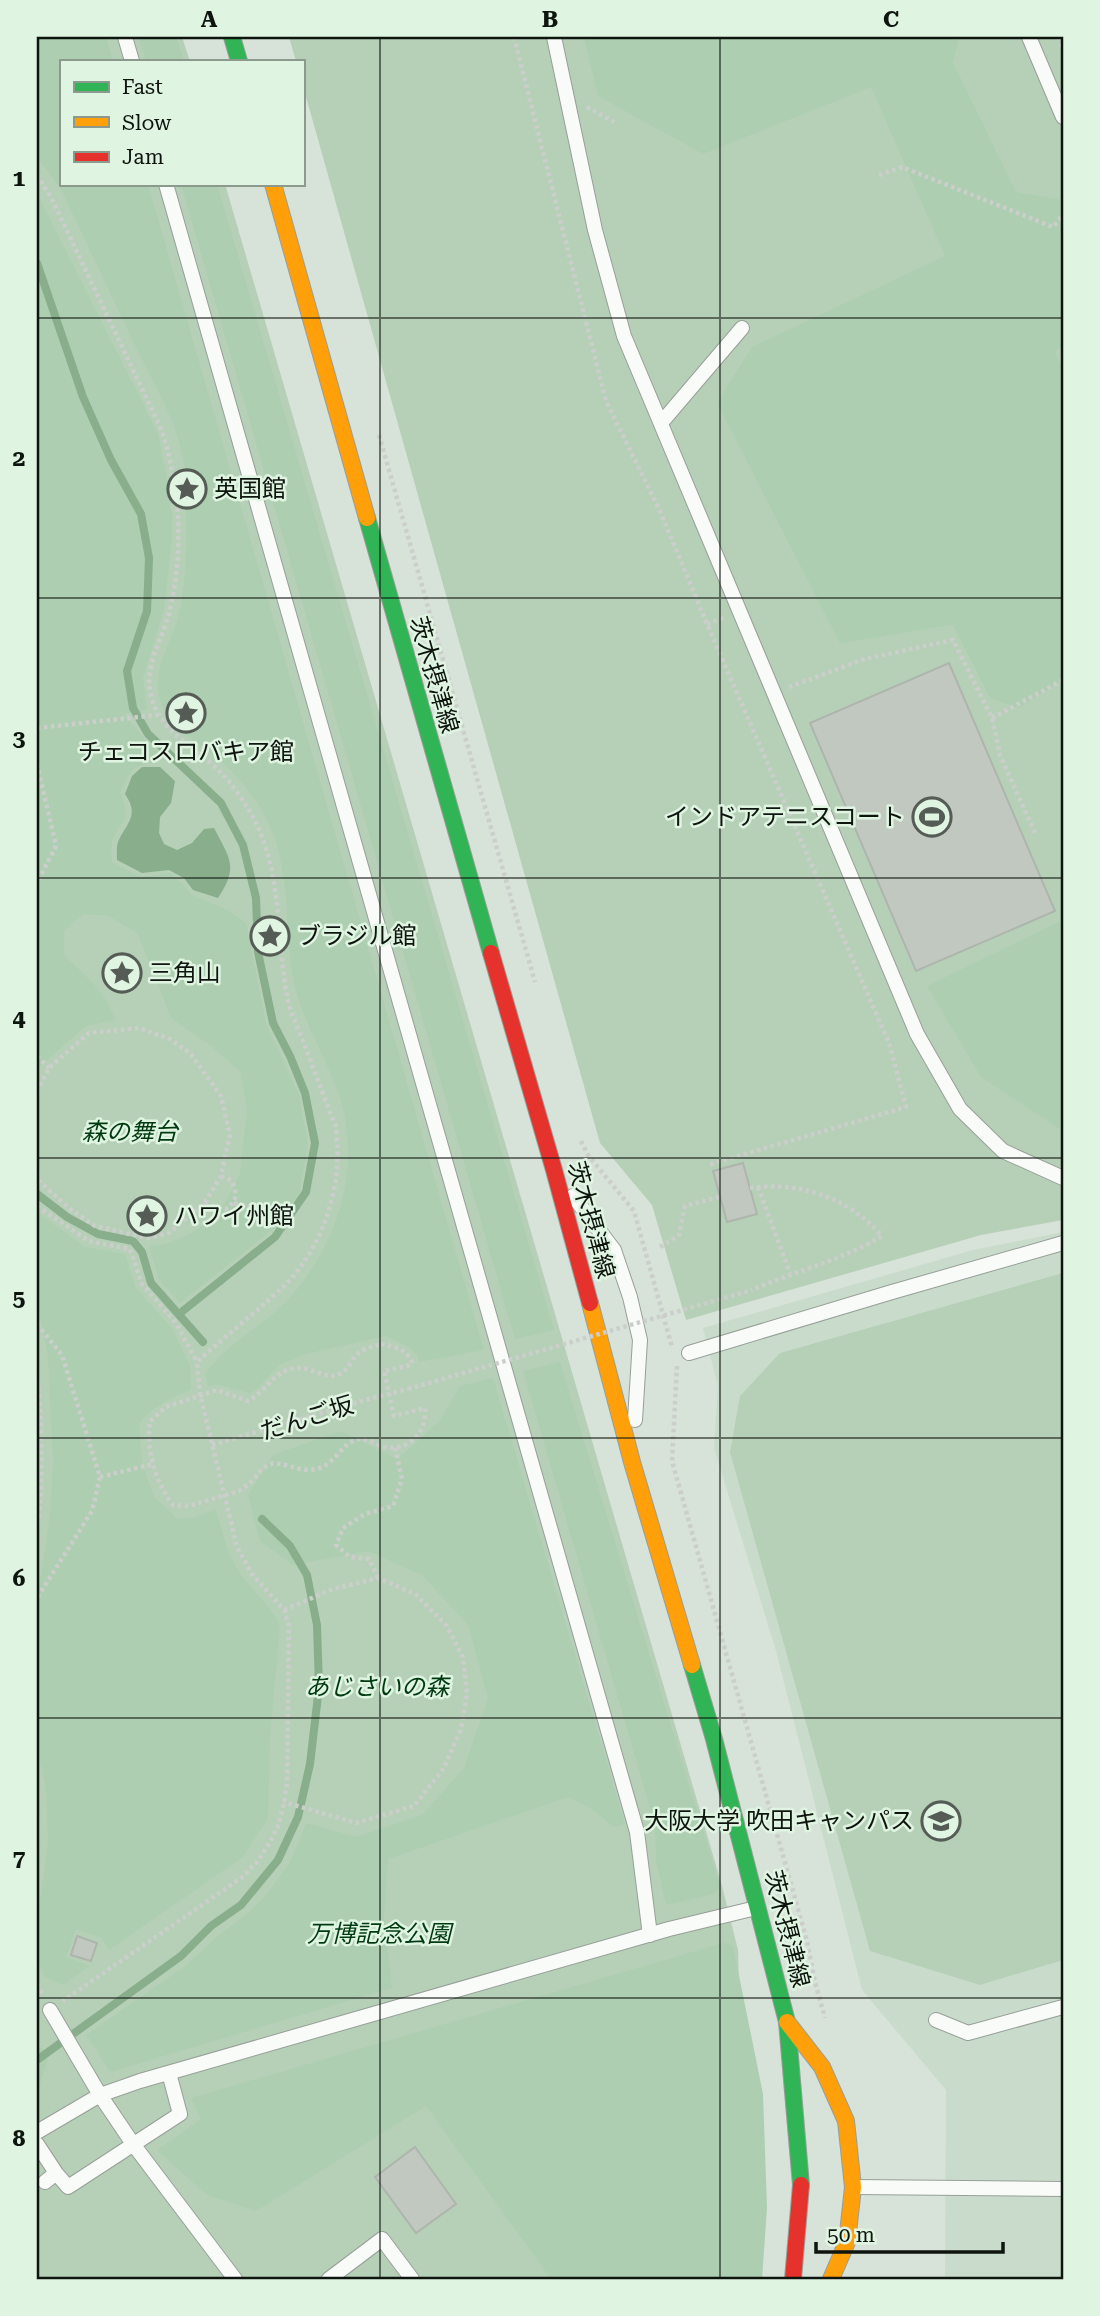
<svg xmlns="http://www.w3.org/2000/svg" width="1100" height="2316" font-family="'Roboto Serif','Noto Sans JP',serif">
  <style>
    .built { fill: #c9dccb }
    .green { fill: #b6d0b8 }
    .forest { fill: #adceb0 }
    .water { fill: #88ae8c }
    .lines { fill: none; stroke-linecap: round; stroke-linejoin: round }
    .stream { stroke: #88ae8c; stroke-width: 8 }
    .building { fill: #c0c8c0; stroke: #adb5ad; stroke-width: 2 }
    .lane-casing { stroke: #979f98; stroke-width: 16 }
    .fast-casing { stroke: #979f98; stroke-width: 18 }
    .slow-casing { stroke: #979f98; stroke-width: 18 }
    .jam-casing { stroke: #979f98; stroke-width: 18 }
    .path { stroke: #cbcecb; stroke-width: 4.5; stroke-dasharray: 3.5 3.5; stroke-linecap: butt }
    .lane { stroke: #f9fbf9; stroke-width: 14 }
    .fast { stroke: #30b455; stroke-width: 16 }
    .slow { stroke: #ff9f0a; stroke-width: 16 }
    .jam { stroke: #e5322d; stroke-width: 16 }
    .path-bridge { stroke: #cbcecb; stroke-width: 4.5; stroke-dasharray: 3.5 3.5; stroke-linecap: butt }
    .grid { fill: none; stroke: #0e140e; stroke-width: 2; stroke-opacity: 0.55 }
    .labels { text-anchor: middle; stroke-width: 5; stroke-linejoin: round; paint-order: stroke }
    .poi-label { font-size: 24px; fill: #0e140e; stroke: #e0f4e2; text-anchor: start }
    .street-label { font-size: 24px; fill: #0e140e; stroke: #e0f4e2 }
    .park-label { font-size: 24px; font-style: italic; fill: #003a10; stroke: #e0f4e2 }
    .neatline { fill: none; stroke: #0e140e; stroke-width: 2.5 }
    .grid-label { font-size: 23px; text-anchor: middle; font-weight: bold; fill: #0e140e }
  </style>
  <rect width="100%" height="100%" fill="#d7e2d8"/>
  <!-- built -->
  <path class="built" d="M1063,1232V2279H945L946,2090L862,1990L776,1651L714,1448L718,1386L703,1328L973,1250Z"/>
  <!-- green -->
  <path class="green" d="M37,37H182L190,61H61V184H225L722,1886L738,1950L746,2218L742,2279H37Z
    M289,37H1063V1220L981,1235L686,1320L652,1205L600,1143L303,86V61H296Z
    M1063,1273V1960L980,1985L870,1951L730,1452L740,1396L780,1353Z"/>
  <!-- forest -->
  <path class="forest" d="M37,37H106L113,61H61V184H148L484,1350L419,1362L417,1355L409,1347L386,1336L306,1354L279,1365L256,1390L250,1393L218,1385L208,1386L205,1374C228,1341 268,1324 293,1294C340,1239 362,1164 339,1095C326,1057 303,1023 294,983C283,927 293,866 264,814C251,793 236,773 217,758C195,740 166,726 159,696C152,668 173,640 179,613C185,587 186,560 186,533C186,507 188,480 182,454C174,417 154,383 137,350C111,296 86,241 60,187L37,158Z
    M139,37H176L184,61H146Z
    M584,37H959L953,63L1016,192L1063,200V346L1055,351L1063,369V680L1019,708L990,698L953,625L840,643L717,403L752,347L945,256L871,87L703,154L598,96Z
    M181,184H217L554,1330L515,1339Z
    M37,193L158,434L166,473L172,513V539L164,610L143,678L147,710L123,714L151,746L161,754L158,762C131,765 131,770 120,793C132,821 123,817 113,839C110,846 112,855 112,862L141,877L169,873L182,883L192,895L224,908L246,923L266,1023L299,1095L308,1144L300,1192L272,1230L180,1303L159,1280L149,1246L168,1243L192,1233L217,1214L229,1196L240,1173L247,1108L240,1071L211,1046L171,1018L138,934L109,916L83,914L64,931V955L93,983L104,997L116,1020L86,1026L37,1069Z
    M1063,920V1131L981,1077L927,986Z
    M37,1212L85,1247L125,1254L136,1288L172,1328L190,1366L191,1390C170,1398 153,1406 139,1424L142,1462L154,1497L178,1519L196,1517L216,1509C223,1534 228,1559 244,1579C258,1596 272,1607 280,1627L270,1739L268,1818L243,1857L109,1950L102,1938L76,1929L66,1957L89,1966L63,1985L44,1977L37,1957V1922L48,1842L46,1790L37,1748V1600L50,1514L53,1463L48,1357L37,1301Z
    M560,1362L720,1886L714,1894L666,1905L656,1861L655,1825L523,1371Z
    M493,1378L625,1824L614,1827L590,1808L568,1797L388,1859L384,1919L392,1988L110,2072L86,2035L185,1966L219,1935L246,1915L266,1895L292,1859L306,1823L356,1837L422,1815L464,1768L488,1698L468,1625L422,1575L368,1551L293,1565L260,1541L248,1495L273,1455L341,1431L397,1459L439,1422L460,1386Z
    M723,1943L733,1946L763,2094L767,2208L762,2279H551L426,2106L256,2211L207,2195L157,2150L201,2119L191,2098Z
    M37,2045L49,2054L37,2095Z"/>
  <!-- water -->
  <path class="water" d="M142,767H160L175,781L171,803L160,817L159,833L164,844L177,850L192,843L204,829L214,828C230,859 239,867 218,898L193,890L184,878L169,870L142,873L117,860C117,854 116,848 118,842C127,822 140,816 125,794L132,776Z"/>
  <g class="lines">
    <!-- stream -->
    <path class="stream" d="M37,263L83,397L111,460L141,514L149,558L147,611L127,671L133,708L148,734L221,803L243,845L256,898L258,952L273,1023L290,1056L305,1093L315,1143L306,1192L275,1237L179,1314
      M37,1194L67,1217L98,1234L133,1241L142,1252L151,1283L203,1342
      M37,2060L181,1956L211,1926L241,1905L278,1860L298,1817L310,1764L319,1687L317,1625L307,1575L290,1546L262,1519"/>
  </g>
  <!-- building -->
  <path class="building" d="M949,663L1055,911L916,971L810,723Z
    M743,1163L757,1214L727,1222L713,1171Z
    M77,1936L97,1943L91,1961L71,1955Z
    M415,2147L456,2204L416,2233L375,2177Z"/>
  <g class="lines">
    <!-- lane casing -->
    <g class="lane-casing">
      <path id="lane" d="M125,37L132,61
        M554,37L595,230L624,336L917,1034L960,1109L1003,1151L1063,1178
        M1029,37L1063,117
        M166,184L637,1832L650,1935
        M661,423L742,328
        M573,1196L614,1250L630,1297L640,1340L635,1420
        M689,1353L892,1292L1063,1243
        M50,2010L100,2095L133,2144L235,2279
        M936,2020L968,2033L1063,2007
        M37,2132L100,2095L140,2081L669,1929L756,1908
        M37,2144L56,2173L45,2182
        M56,2173L68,2187L180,2114L169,2073
        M854,2187L1063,2189
        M329,2279L382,2239L412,2279"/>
    </g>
    <!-- fast casing -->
    <g class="fast-casing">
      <path id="fast" d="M232,37L239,61
        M367,518L491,953
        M692,1665L714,1739L787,2022L801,2185"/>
    </g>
    <!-- slow casing -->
    <g class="slow-casing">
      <path id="slow" d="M273,184L367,518
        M590,1303L632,1462L692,1665
        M787,2022L822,2067L846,2121L853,2187L847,2242L831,2279"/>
    </g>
    <!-- jam casing -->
    <g class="jam-casing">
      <path id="jam" d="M491,953L554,1170L590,1303
        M793,2279L801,2185"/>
    </g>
    <!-- path -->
    <path class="path" d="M514,37L606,401L660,511L707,624L889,1043L906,1107L708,1165
      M1058,37L1063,49
      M587,107L614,122
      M37,175L51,197L162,431C180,488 184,550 170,609C164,638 143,665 151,695C160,735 199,748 224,776C233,785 242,799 249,810C284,868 275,937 288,1001C291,1014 298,1028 303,1041C314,1069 324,1097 335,1125C345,1179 325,1244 286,1284C258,1311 226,1335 197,1362L200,1394L237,1547L252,1574L284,1610L289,1626L287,1783L284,1802L279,1824L269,1844L257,1862L241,1878L63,2001
      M879,175L902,167L1053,227L1063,215
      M379,435L535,982
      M707,624L723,618
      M789,687L865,659L953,640L992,718L1000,755L1035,833
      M992,718L1063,680
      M37,728L157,715
      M37,764L56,846L37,883
      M37,1056L49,1068
      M37,1092L49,1068L89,1033L139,1028L170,1039L190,1053L221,1096L230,1135L221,1176L205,1202L169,1233L147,1238L95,1226L70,1209L39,1181L37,1168
      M581,1141L588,1155L634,1211L672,1347
      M758,1187L790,1273
      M750,1188C800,1181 849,1198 882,1236C845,1259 793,1272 752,1290
      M205,1202L215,1207L226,1209C238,1200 237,1194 232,1181L221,1176
      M234,1203C252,1208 270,1208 285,1217
      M37,1206L89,1241L130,1249L142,1284L176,1323L197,1362
      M660,1247L679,1235L685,1206L720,1197
      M37,1324L62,1355L100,1477L92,1511L37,1598
      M381,1344C394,1346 406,1349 412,1362L411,1365L384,1371L394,1416L425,1408C427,1432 410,1451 385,1447C377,1446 368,1437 359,1439C341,1442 335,1466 316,1469C300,1472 289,1464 273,1463L263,1468L249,1484L239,1491L189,1506L173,1505C155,1481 146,1451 150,1421L166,1407L217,1390L248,1401C267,1391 274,1370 296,1368C312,1366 328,1383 343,1372C349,1368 352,1360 356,1355C363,1348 372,1347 381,1344Z
      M677,1366L672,1461L807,1941L815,1982L825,2018
      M37,1374C42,1425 44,1478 37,1529
      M212,1445L369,1399L408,1389
      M100,1477L153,1464
      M378,1578L369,1559L350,1557L336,1545L343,1528L365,1514L393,1506L402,1479L395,1447
      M284,1610L333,1589L378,1578L415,1594L446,1625L463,1657L467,1694L461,1729L444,1768L414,1806L356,1823L284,1802
      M37,1816V1846
      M37,1984L43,1995"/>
    <!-- lane -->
    <use href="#lane" class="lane"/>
    <!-- fast -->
    <use href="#fast" class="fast"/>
    <!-- slow -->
    <use href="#slow" class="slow"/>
    <!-- jam -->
    <use href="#jam" class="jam"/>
    <!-- path-bridge -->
    <path class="path-bridge" d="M408,1389L752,1290"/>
  </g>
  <!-- grid -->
  <path class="grid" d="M380,37V2279M720,37V2279M37,318H1063M37,598H1063M37,878H1063M37,1158H1063M37,1438H1063M37,1718H1063M37,1998H1063"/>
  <!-- icons -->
  <defs>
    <g id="sight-ring" transform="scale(2.0125)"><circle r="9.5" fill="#e0f4e2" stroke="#545c55" stroke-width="1.5"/><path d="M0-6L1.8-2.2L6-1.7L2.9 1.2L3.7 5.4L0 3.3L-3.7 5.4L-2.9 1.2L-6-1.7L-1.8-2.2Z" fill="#545c55"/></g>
    <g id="stadium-ring" transform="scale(2.0125)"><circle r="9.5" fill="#e0f4e2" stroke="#545c55" stroke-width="1.5"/><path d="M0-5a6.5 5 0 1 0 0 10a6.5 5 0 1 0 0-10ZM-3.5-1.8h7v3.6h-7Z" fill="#545c55"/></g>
    <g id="university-ring" transform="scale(2.0125)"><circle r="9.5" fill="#e0f4e2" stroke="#545c55" stroke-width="1.5"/><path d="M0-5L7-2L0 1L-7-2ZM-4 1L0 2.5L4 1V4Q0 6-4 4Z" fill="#545c55"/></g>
  </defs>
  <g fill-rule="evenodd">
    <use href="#sight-ring" x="187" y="489"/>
    <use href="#sight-ring" x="186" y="713"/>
    <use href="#stadium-ring" x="932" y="817"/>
    <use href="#sight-ring" x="270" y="936"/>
    <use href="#sight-ring" x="122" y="973"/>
    <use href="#sight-ring" x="147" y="1216"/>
    <use href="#university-ring" x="941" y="1821"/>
  </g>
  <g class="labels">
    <!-- poi labels -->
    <g class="poi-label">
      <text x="214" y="497">英国館</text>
      <text x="186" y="760" text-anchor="middle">チェコスロバキア館</text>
      <text x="905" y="825" text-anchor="end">インドアテニスコート</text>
      <text x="297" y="944">ブラジル館</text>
      <text x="149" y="981">三角山</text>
      <text x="174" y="1224">ハワイ州館</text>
      <text x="914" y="1829" text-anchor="end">大阪大学 吹田キャンパス</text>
    </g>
    <!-- street labels -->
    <g class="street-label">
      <text transform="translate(434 675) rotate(74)" y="8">茨木摂津線</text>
      <text transform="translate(591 1220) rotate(75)" y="8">茨木摂津線</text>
      <text transform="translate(307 1418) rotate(-17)" y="8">だんご坂</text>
      <text transform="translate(787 1929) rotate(76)" y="8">茨木摂津線</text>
    </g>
    <!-- park labels -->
    <g class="park-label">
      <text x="130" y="1140">森の舞台</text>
      <text x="377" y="1695">あじさいの森</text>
      <text x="379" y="1942">万博記念公園</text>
    </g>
  </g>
  <!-- border -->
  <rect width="1100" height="2316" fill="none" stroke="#e0f4e2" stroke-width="77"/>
  <!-- legend -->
  <rect x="60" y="60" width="245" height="126" fill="#e0f4e2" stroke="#8c9a8d" stroke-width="2"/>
  <rect x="74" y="82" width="35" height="10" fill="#30b455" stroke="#8c9a8d" stroke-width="2"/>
  <text x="122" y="94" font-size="21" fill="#0e140e">Fast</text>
  <rect x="74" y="117" width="35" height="10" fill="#ff9f0a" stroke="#8c9a8d" stroke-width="2"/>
  <text x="122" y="130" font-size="21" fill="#0e140e">Slow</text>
  <rect x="74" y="152" width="35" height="10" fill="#e5322d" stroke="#8c9a8d" stroke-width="2"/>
  <text x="122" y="164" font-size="21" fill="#0e140e">Jam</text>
  <!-- scale -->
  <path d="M816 2242v10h187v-10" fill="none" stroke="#0e140e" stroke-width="3.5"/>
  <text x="827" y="2242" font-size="21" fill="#0e140e" stroke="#e0f4e2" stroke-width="5" paint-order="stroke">50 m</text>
  <rect x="38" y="38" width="1024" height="2240" class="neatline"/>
  <g class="grid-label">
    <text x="209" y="27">A</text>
    <text x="550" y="27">B</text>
    <text x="891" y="27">C</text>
    <text x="19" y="186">1</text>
    <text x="19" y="466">2</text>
    <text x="19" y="746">3</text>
    <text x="19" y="1026">4</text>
    <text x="19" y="1306">5</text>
    <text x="19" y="1586">6</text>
    <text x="19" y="1866">7</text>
    <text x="19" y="2146">8</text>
  </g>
</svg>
